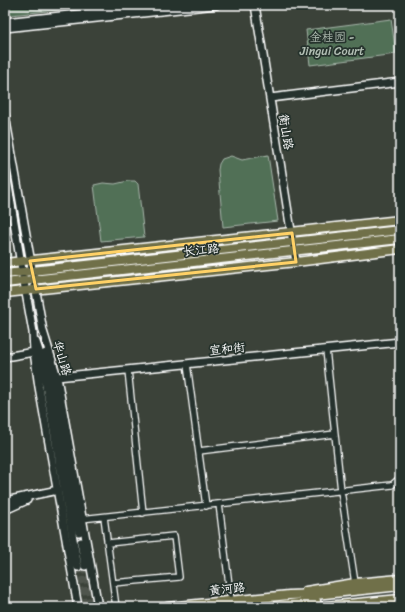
<svg xmlns="http://www.w3.org/2000/svg" width="405" height="612" font-family="Sriracha,'LXGW WenKai TC',sans-serif">
  <style>
    .green { fill: #516f57; stroke: #a8b7ab }
    .lines { fill: none; stroke-linecap: round; stroke-linejoin: round }
    .secondary-tunnel { stroke: #4f554d; stroke-width: 7; stroke-dasharray: 7 3.5; stroke-linecap: butt }
    .street-casing { stroke: #fff; stroke-width: 8 }
    .secondary-casing { stroke: #fff; stroke-width: 10 }
    .primary-casing { stroke: #fff; stroke-width: 11 }
    .highway-casing { stroke: #fff; stroke-width: 13 }
    .street { stroke: #26332d; stroke-width: 5.5 }
    .secondary { stroke: #26332d; stroke-width: 7 }
    .primary { stroke: #70704a; stroke-width: 8 }
    .highway { stroke: #70704a; stroke-width: 10 }
    .marked { fill: none; stroke: #ffd166; stroke-width: 3; stroke-linejoin: round }
    .labels { text-anchor: middle; stroke-width: 3.5; stroke-linejoin: round; paint-order: stroke }
    .park-label { font-size: 12px; fill: #b1beb3; stroke: #26332d }
    .street-label { font-size: 12px; fill: #fff; stroke: #26332d }
  </style>
  <rect width="100%" height="100%" fill="#3b4239"/>
  <filter id="ink" filterUnits="userSpaceOnUse"><feTurbulence type="fractalNoise" baseFrequency=".025" numOctaves="2"/><feDisplacementMap in="SourceGraphic" scale="8" xChannelSelector="R" yChannelSelector="G"/><feConvolveMatrix kernelMatrix="1 2 1 2 8 2 1 2 1" color-interpolation-filters="sRGB"/></filter>
  <g filter="url(#ink)">
    <!-- green -->
    <path class="green" d="M5,5H104L10,15L5,10Z
      M391,19L396,54L310,65L306,30Z
      M268,155L278,221L223,227L218,170L219,164L222,159L231,156L242,160Z
      M128,181H135L138,184L144,237L101,241L94,185L103,183L115,184Z
      M5,224L11,258L5,259Z"/>
    <g class="lines">
      <!-- secondary-tunnel -->
      <path class="secondary-tunnel" d="M85,566L92,607
        M78,567L85,607"/>
      <!-- street casing -->
      <g class="street-casing">
        <path id="street" d="M326,350L341,491L355,583
          M187,364L206,506
          M128,370L143,513
          M199,451L335,434
          M219,504L231,601
          M104,517L116,607
          M81,519L392,485L400,478
          M108,543L174,536L179,577L113,583"/>
      </g>
      <!-- secondary casing -->
      <g class="secondary-casing">
        <path id="secondary" d="M255,5L296,262
          M5,22L162,5
          M5,28L216,5
          M270,98L400,82
          M5,115L43,331L57,377L98,607
          M5,168L24,282L33,332L34,352L39,387L78,607
          M36,342L41,357L78,567
          M46,353L79,532
          M5,357L34,352
          M57,377L400,342
          M5,501L58,490
          M5,510L27,500
          M81,542L85,566"/>
      </g>
      <!-- primary casing -->
      <g class="primary-casing">
        <path id="primary" d="M5,263L400,220
          M5,274L400,230
          M5,283L400,239
          M5,293L296,262L400,249
          M306,591L355,583L400,579
          M290,605L316,607L400,599
          M167,607L289,595L315,594
          M264,607L316,601"/>
      </g>
      <!-- highway casing -->
      <g class="highway-casing">
        <path id="highway" d="M315,594L400,585"/>
      </g>
      <!-- street -->
      <use href="#street" class="street"/>
      <!-- secondary -->
      <use href="#secondary" class="secondary"/>
      <!-- primary -->
      <use href="#primary" class="primary"/>
      <!-- highway -->
      <use href="#highway" class="highway"/>
    </g>
  </g>
  <!-- marked area -->
  <path class="marked" d="M292,233L296,262L36,289L30,261Z"/>
  <g class="labels">
    <!-- park labels -->
    <g class="park-label">
      <text x="332" y="41">金桂园 -<tspan x="332" dy="14">Jingui Court</tspan></text>
    </g>
    <!-- street labels -->
    <g class="street-label">
      <text transform="translate(286 132) rotate(81)" y="4">衡山路</text>
      <text transform="translate(201 250) rotate(-6)" y="4">长江路</text>
      <text transform="translate(227 349) rotate(-6)" y="4">宣和街</text>
      <text transform="translate(62 358) rotate(73)" y="4">华山路</text>
      <text transform="translate(227 589) rotate(-6)" y="4">黄河路</text>
    </g>
  </g>
  <!-- margin -->
  <rect width="405" height="612" fill="none" stroke="#26332d" stroke-width="20"/>
  <rect x="10" y="10" width="385" height="592" fill="none" stroke="#fff" stroke-width="1.5" filter="url(#ink)"/>
</svg>
